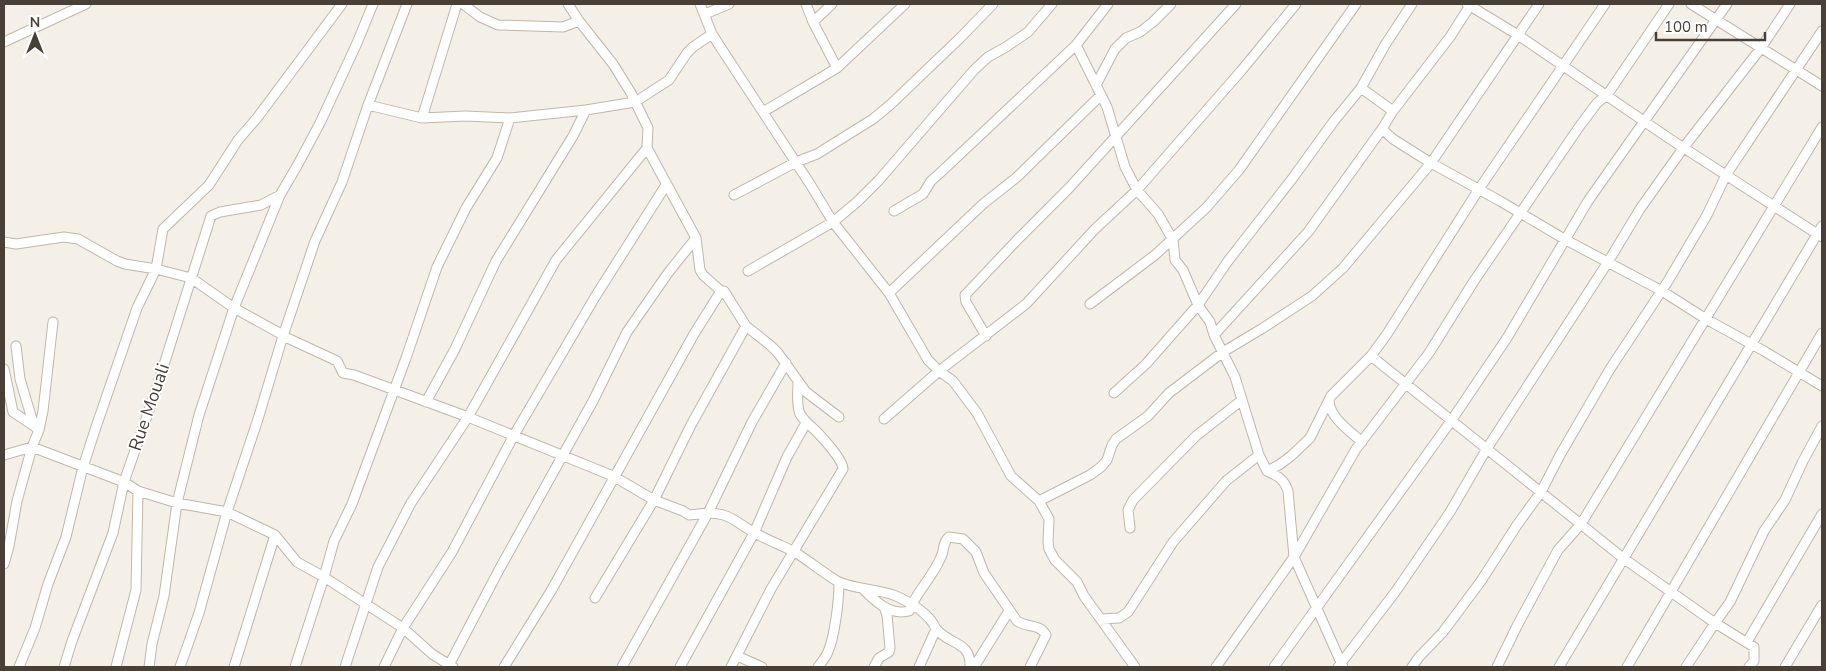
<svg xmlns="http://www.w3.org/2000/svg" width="1826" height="671" font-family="'Nunito Sans',sans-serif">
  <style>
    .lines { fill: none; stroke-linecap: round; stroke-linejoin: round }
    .minor-casing { stroke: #c1b7a9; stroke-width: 11 }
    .minor { stroke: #fff; stroke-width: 9 }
    .labels { text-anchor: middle; stroke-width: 4; stroke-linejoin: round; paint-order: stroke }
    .street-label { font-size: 18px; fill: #484036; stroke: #fff }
  </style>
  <rect width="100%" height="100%" fill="#f5f0e7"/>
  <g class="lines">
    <!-- minor casing -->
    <g class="minor-casing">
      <path id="minor" d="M463,4L480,17L498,25L563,27L579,21
        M568,4L579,21L613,64L631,93L648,128L647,148L696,238L700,270L703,275L721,291H724L746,326L770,345L778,353L806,392L839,417
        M700,4L712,34L719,45L810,184L833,222L889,293L928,360L939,371L953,381L977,413L1011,476L1039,501L1049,519L1048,542L1049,549L1055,560L1077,582L1084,596L1135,667
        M806,4L813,22L837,68
        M1467,4L1518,35L1670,139L1822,237
        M1691,4L1822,86
        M705,14L729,4
        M813,22L832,4
        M4,42L86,4
        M1076,45L1107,107L1125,167L1137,190L1158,214L1173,240L1175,260L1183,270L1198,305L1210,322L1214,335L1235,377L1259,455L1267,471C1278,476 1284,479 1288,491L1294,557L1343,667
        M1096,85L1115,49L1126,38L1140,32L1153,22L1171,4
        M1361,88L1393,111
        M368,105L422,118L465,116L510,118L586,110L635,102L669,80L687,53L693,47L712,34
        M763,112L837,68L905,4
        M422,118L457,4
        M1382,129L1393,139L1431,163L1500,201L1566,240L1662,291L1706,319L1764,351L1822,386
        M734,195L796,162L817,154L873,119L890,105L959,39L993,4
        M894,211L923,194L931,181L940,173L1076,45L1108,4
        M4,242L16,244L64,237L78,239L117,261L125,264L156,269L191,278L234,308L283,335
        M748,271L833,222L857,202L879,180L974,70L988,57L1006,47L1028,32L1052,4
        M889,293L983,204L1017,177L1101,95
        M1090,304L1155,255L1206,208L1239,170L1356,4
        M1214,335L1308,232L1382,129L1393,111L1450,37L1471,4
        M283,336L337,361L343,373L354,375L468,417L613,476L654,500L683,511L689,515L708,513L752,422L786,363
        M986,336L966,302L965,295L968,292L1019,238L1069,188L1236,4
        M16,346L20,379L34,426L39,430
        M1371,356L1623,558L1715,623L1754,647V661L1749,667
        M4,369L13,412L34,426
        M1114,393L1146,364L1198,305L1228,261L1292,179L1334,121L1361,88L1385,45L1412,4
        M1329,401C1330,418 1350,431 1362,442
        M426,402L455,349L496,261L573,136L586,110
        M884,419L939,371L1026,304L1095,229L1137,190L1241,71L1296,4
        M4,455L32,447L124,482L138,491L177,503L227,512L275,535L297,562L324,577L403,628L432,654L453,667
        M1267,471L1279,465L1291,456L1310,438L1331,396L1371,356L1387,334L1479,189L1605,4
        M1039,501L1090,475L1101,467L1107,460L1112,445L1116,439L1148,416L1169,393L1223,352L1263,328L1312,296L1343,268L1431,163L1539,4
        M1130,528L1128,510L1133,500L1196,436L1242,400
        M4,564L9,546L17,501L32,447L39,430L43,411L53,322
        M863,589C875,601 890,616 909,611C916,592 933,577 941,557C945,549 942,543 949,537L963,539L976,552L984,573L1017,621C1027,628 1039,623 1046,635L1030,667
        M595,598L654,500L691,425L746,326
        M1101,619L1119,618L1128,612L1173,542L1226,481L1259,455
        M936,629C951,646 971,641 970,667
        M1747,642L1822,514
        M737,656L762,667
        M19,667L35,628L48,584L66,537L83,467L96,427L137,308L156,269L163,229L209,185L238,140L257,118L342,4
        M64,667L72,641L113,533L124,482L155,393L211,216L220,212L261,205L280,195
        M116,667L136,590L138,491
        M149,667L152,644L164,596L177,503L199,415L234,308L280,195L297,166L320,123L357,43L373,4
        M180,667L199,613L227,512L258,419L283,336L315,241L342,182L368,105L407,4
        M234,667L275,535
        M295,667L324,577L334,541L352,504L406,358L437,267L466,208L497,158L510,118
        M345,667L378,567L411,503L468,417L556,260L647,148
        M384,667L403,628L452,552L514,435L595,297L666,185
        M448,667L500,568L593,401L627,332L668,273L696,238
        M504,667L551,591L694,334L721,291
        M622,667L708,513C731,513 736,523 755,533C767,540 781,545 793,551C808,560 822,572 837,581C855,590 877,588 896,596C910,602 930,614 936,629L919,667
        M680,667L754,533L787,457L806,423
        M731,667L771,589L843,469C843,460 823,438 816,431C810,425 804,421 800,414C796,405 798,392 798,382
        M818,667C821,663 825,658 827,654C835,638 839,599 839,582
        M874,667L879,658L889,652L890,648L887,615L884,607
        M974,667L1009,611
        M1216,667L1294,557L1356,449L1429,353L1474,281L1579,127L1597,103L1607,95L1669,4
        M1274,667L1451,421L1507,338L1588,201L1727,4
        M1338,667L1396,591L1450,512L1486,450L1608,262L1640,209L1684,147L1761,48L1790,4
        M1412,667L1419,657L1443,632L1481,581L1517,525L1541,492L1560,455L1610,369L1668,281L1707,215L1726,175L1822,31
        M1497,667L1517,626L1558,550L1581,524L1822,127
        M1559,667L1822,226
        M1627,667L1822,333
        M1686,667L1715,623L1730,602L1764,531L1785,500L1803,461L1822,426
        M1785,667L1822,605"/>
    </g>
    <!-- minor -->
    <use href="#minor" class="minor"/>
  </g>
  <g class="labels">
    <!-- street labels -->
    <g class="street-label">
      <text transform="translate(149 407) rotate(-71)" y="6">Rue Mouali</text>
    </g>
  </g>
  <!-- border -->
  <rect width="1826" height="671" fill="none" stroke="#484036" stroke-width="10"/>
  <!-- north arrow -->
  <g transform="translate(35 35)" stroke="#ffffff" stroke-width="4" paint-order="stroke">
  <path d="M0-4L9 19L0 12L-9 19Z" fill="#484036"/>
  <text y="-8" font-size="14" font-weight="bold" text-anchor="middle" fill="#484036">N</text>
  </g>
  <!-- scale -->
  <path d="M1656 32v8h109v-8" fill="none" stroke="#484036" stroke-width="2.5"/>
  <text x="1664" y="32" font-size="15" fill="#484036" stroke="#ffffff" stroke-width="4" paint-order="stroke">100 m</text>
</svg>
